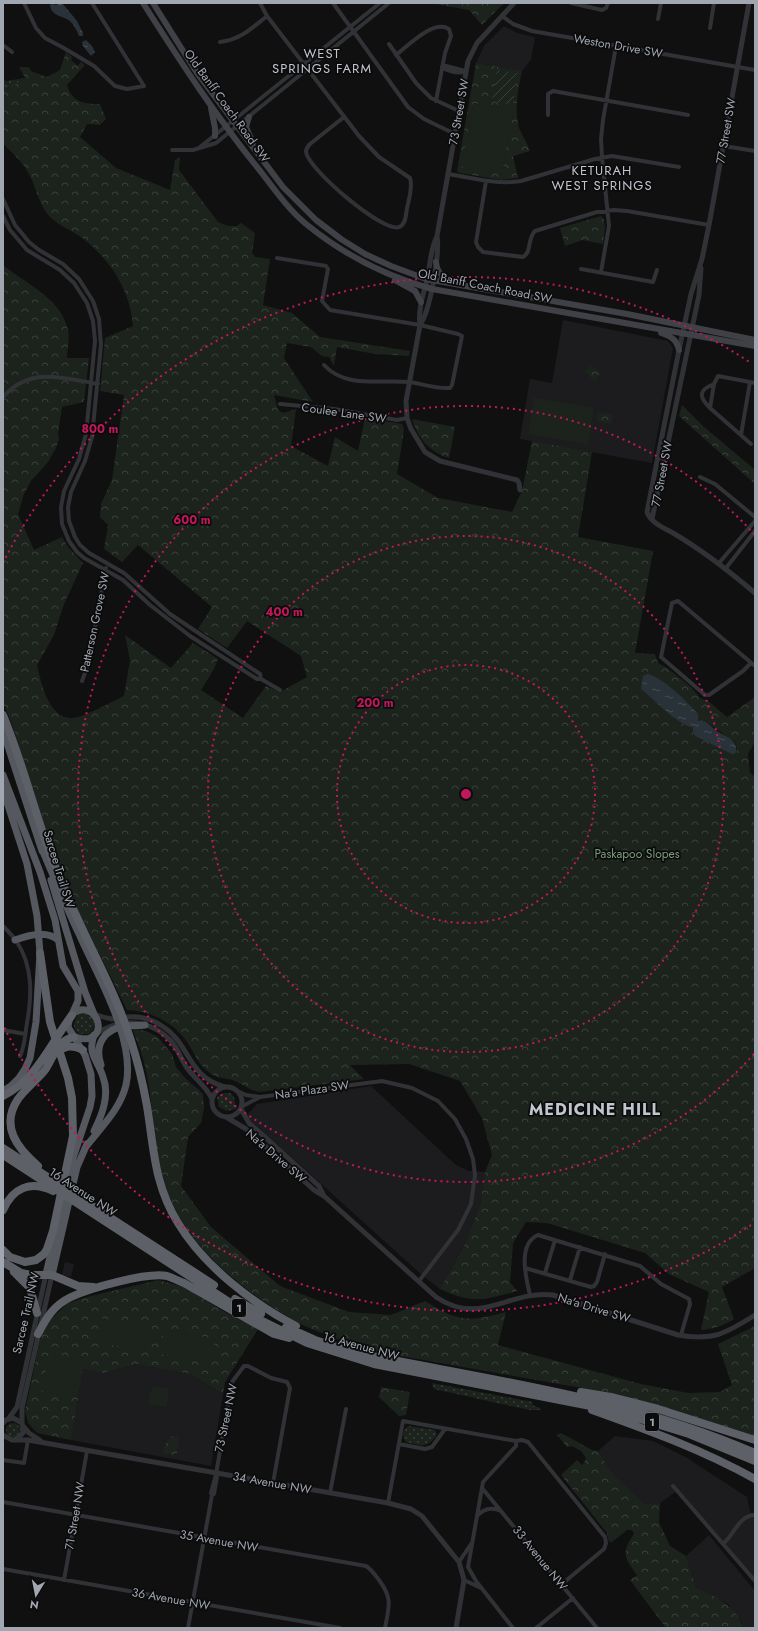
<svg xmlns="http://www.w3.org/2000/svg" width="758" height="1631" font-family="Jost,sans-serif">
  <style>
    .built { fill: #1c1c1e }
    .grass { fill: url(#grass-dots) }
    .forest { fill: url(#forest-crowns); fill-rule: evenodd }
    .garden { fill: url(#garden-furrows) }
    .pitch { fill: #1c231d }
    .water { fill: url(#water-ripples) }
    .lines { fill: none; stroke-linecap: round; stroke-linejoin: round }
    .minor { stroke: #313236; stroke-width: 4 }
    .tertiary { stroke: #313236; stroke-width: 5 }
    .secondary { stroke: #3f4146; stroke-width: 6 }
    .trunk { stroke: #55585e; stroke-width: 7 }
    .motorway { stroke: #5d6067; stroke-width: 8 }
    .ring { fill: none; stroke: #c2185b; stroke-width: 2; stroke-dasharray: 2 4 }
    .labels { text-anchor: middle; stroke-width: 3.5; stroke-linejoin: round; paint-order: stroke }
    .shield { fill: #0b0b0c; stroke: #747880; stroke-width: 1 }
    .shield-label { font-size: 11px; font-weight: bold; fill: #a1a7b1 }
    .street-label { font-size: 12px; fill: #a1a7b1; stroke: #0b0b0c }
    .park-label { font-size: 12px; fill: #799c7a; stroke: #0b0b0c }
    .neighbourhood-label { font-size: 13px; letter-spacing: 1px; fill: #c2c5ce; stroke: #0b0b0c }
    .district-label { font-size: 16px; font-weight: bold; letter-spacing: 1px; fill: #c2c5ce; stroke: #0b0b0c }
    .centre { fill: #c2185b; stroke: #0b0b0c; stroke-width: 2 }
    .ring-label { font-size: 12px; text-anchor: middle; font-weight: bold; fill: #c2185b; stroke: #0b0b0c; stroke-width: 3.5; stroke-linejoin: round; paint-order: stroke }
  </style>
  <defs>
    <pattern id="grass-dots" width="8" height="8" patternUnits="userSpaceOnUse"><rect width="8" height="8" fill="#1c231d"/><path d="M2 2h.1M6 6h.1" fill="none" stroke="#3a403b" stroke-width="1.8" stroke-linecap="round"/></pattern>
    <pattern id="forest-crowns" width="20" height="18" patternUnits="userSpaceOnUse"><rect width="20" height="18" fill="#1c231d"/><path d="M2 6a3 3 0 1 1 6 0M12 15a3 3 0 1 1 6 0" fill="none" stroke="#3a403b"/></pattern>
    <pattern id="garden-furrows" width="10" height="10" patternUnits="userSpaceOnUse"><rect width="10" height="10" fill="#1c231d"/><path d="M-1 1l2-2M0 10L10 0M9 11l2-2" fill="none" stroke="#3a403b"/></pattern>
    <pattern id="water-ripples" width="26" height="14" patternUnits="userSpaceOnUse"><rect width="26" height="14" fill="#2a3239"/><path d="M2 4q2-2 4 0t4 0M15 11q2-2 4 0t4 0" fill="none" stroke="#464d53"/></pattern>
  </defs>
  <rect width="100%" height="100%" fill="#101011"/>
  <!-- built -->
  <path class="built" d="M503,27H506L517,33L535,37L531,60L522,71L476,63L484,46Z
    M563,320L668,341L673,348L652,463L520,439L530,379L552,383Z
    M371,1086L456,1165L469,1171L485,1172L480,1205L465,1244L440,1289L423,1276L246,1116L257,1104Z
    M65,1262L74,1264L71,1277L62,1275Z
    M136,1364L190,1374L223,1394L211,1466L71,1440L83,1369L103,1373Z
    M615,1436L653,1441L687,1458L747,1497L751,1515H755V1581L677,1491L660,1503L645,1504L612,1473L598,1451Z
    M709,1535L755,1591V1628H743L741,1621L728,1604L696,1587L686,1556Z"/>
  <!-- grass -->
  <path class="grass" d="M25,78L9,88L3,90V79L6,81Z
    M82,1013C93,1014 99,1026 89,1034H79C71,1028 74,1022 78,1014Z
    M224,1093H230L234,1097L236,1109L227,1111L219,1107L217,1097Z
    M432,1383L533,1402L532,1405L540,1408L541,1410H530L434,1389Z
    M6 1430a7 7 0 1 1 14 0a7 7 0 1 1-14 0Z
    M409,1426L435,1430L437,1435C426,1449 422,1446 406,1442C401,1437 403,1428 409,1426Z"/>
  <!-- forest -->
  <path class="forest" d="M420,3H504L482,25L469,10L436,4Z
    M66,52L72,57L71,60L78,66L81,62L85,65L67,85C72,103 85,104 100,104L106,119L100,125L87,124L80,137L116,168L170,190L175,160L180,157L179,170L218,222L228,226H237L241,223L255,233L252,253L255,257L270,259L263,305L292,313L320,337L410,351L409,356L376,354L337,347L334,366L329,357L322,356L311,347L287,343L284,358L313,402L274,395L278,410L283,413L296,409L291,446L328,466L335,437L358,451L365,418L402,424L404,430L397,474L438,498L512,512L522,491L532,441L592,452L578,537L653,551L635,653L655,654L658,663L666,667L691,687L700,698L708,701L727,717L755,697V741L748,754L750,773L755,777V1268L722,1287L734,1319C723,1326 713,1329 701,1330L709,1292L669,1274L645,1253L547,1223L526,1222L513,1243L510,1282L517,1291C484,1300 471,1304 440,1289L465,1244L480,1205L485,1172L492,1155L482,1118L460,1081L409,1064L350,1065L364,1079L259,1092C248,1089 247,1087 237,1082C232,1079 228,1079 222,1078C215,1077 209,1073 204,1068C197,1062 194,1052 189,1045C176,1023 151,1011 127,1010L73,900L55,858L12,724L3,703V265C26,284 61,298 68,330C70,338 67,350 67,358H89L84,402L62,407L58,434L59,439L56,448L48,462L31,481L24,494L18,514L34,550L62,537L68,547L83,563L64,604L54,635L37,665C41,683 49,719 72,718C83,718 113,701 124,696L130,660L125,635L171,668L193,643L218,659L214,669L201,690L243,718L266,686L280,692L307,677L301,656L247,621L227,648L198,629L212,607L138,545L122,562L104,549L108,525L100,517L101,504L112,480L124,395L100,391L105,338L133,326C130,289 110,259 81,237C71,230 58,225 50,217C39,205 36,187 29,174C23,162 12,153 3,143V90L9,88L25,78L19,67H29L31,71L47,77L60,70ZM665,685L673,690L698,714V721L703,720L705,721L735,742L737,749L735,754L695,736L693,727L651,698Z
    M476,63L522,71C518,89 514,110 519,128C522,135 527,143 530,151L513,156L518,178L501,180L460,173L457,171Z
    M601,216L604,219L605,228L603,244L582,240L565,246L560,228Z
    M591,366L593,368H595L601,374L594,381L585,371Z
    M682,405L703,426L755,470V484L679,416Z
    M598,412L613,415L611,424L597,421Z
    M412,419L455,427L449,458C429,452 418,438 412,419Z
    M132,1028L146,1031L158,1037L172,1054L176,1067L186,1079L198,1089L203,1094L204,1108L201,1123L188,1137L181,1186L211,1227L280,1286L349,1312L391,1315L425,1301C457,1322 470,1322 506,1312L498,1345L641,1384L688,1393L720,1392L732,1385L718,1344L755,1326V1436L616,1394L378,1352C352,1344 325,1336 301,1324C248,1295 185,1247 166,1187C153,1147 154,1103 144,1062C141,1051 136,1039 132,1028Z
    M158,1280L184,1287L223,1311L258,1329L225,1382L223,1394L190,1374L136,1364L103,1373L83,1369L71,1440L37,1433L28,1423L25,1411L40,1340L48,1322L68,1303L87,1297Z
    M381,1387L410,1392L406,1415L399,1416L379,1397Z
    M561,1433L592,1450L598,1451L612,1473L645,1504L660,1503L659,1522L670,1546L686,1556L696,1587C715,1597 737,1605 743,1628H666L630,1580L637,1575C624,1557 621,1553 634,1534L632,1530H627L612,1542H609L607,1533L561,1475L577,1460L582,1465L584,1463L586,1458L581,1451L572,1446L567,1447L557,1435Z
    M171,1436L179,1437L177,1453L173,1455L163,1453L164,1447Z"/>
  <!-- garden -->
  <path class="garden" d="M497,70L518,73L513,105L492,101Z"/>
  <!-- pitch -->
  <path class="pitch" d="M473,103L513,110L502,174L462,167Z
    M534,398L594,408L588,444L528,434Z
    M100,1318L151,1327L146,1351L96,1342Z
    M164,1330L215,1339L211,1363L160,1354Z
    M58,1355L84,1359L78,1394L75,1396L42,1391L46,1371Z
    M152,1386L169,1389L166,1407L148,1404Z"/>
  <!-- water -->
  <path class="water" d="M53,3L55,5L62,3L77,21L83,33V36H79C77,31 74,25 70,21C62,15 52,17 50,5Z
    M86,40L92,46L95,52L91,56L83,46L82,42Z
    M648,674C667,681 684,699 698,714V721L702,720C707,722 711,726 715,730C724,736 741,740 735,754H732L695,736L693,731V727C682,728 650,697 641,688L643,676Z"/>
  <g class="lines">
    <!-- minor -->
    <path class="minor" d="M24,3L36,28L45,38L62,47L94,66L115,86L127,89L144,86L92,3
      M260,3L267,16L359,136L379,157L410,178C413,187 409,199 407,208C406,214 406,225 399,227C383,233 308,169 306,152C306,149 308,146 310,144L344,117
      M333,3L408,107L424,119L455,134
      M571,3L602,10L606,8L608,3
      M502,16L513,24L532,31L755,70
      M658,19L661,3
      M710,28L714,3
      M220,42C240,40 252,28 267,16
      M389,44L416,83L431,98L459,111
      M3,45L12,52
      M396,55C408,46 433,19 449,29L451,36L445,53L436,101
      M442,67C449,72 458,73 466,72
      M442,67L446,66L465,71
      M548,115V94L553,91L688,115
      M724,146L755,151
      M200,147L380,3
      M172,150H193L216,143L389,3
      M448,174C473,178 496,185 521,181L595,159L612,156L679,167
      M486,181L476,242L478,247L483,252L523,257C532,252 527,239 535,231L597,212L614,210L627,211L709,225
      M3,199L15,225L29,242L39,250L63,264L79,279L93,301L99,319L101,345L92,437L85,461L71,492L68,507L69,521L75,537L80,545L89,553L124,573L170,614L260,674L261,679
      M3,216L10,230L27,250L60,270L74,283L87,303L93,321L95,341L86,434L79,459L64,491L61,507L62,524L69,541L77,552L84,558L123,580L150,605L190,636L257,679H261L280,690
      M277,258L326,266L328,269L322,301L330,310L420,325L458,334L462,336L452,385L450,388C436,389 423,384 410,382C381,379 346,389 324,365
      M581,269L653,282L657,270
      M601,272L609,226L602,157L601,139L603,120L616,46
      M3,397C30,366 63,378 98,384
      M280,404L334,409L397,420L407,418
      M710,408C698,396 699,390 714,384
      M741,435L750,382
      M751,444L710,408L714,384L718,376L755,383
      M700,477L715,484L755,517
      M719,563L755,521
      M726,568L755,531
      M751,663L743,671L709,695H705L661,657L672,603L678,601L755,666
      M82,681L88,665L106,568
      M3,926C8,931 13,936 17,942C33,967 32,995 27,1023C25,1034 25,1046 20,1056
      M3,1030L25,1034
      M237,1091L246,1095L260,1097L382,1081L412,1088L438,1101L455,1119L466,1139L473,1159L475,1175L471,1204L458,1230L419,1281
      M241,1107L260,1097
      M525,1268L591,1287L594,1286L597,1282L605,1254
      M545,1273L555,1240
      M570,1280L580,1247
      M530,1295C526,1278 517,1244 538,1235L640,1266L661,1284L689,1299L690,1304L681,1335
      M399,1444L425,1449L432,1447L445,1429
      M3,1460L24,1463L28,1440
      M673,1486L755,1581
      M482,1488L597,1628
      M330,1493L346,1409
      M212,1495L214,1494L217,1477L216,1474
      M3,1502L366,1566C372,1570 375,1575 379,1580C393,1599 389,1606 385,1628
      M388,1503L403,1421L516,1441L522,1440L528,1442L605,1537L606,1543L604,1549L562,1584
      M477,1516C484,1508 492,1507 501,1511
      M723,1544C734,1535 739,1515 755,1515
      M459,1562L471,1544
      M3,1569L340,1628
      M64,1580L87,1451
      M464,1580L481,1588
      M188,1628L212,1495L211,1493L216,1474L232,1382L244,1366H248L271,1378L287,1382L290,1388L273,1483
      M513,1628L476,1581L468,1567L483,1482L516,1446V1441
      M536,1628L573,1598"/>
    <!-- tertiary -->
    <path class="tertiary" d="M514,3L477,43L468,61L437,236C428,254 431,273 424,291C421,302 418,314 420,325L406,401L407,418L411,429L425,452L440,461L517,480L519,483L520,490
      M749,3L709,225L702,259L691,294L679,350L647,512C650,522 664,528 673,533C702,550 729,571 755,593
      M420,325C430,311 440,254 437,236
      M652,519L699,295L701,268
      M94,1014C99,1016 105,1018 112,1019C117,1019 122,1017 127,1017C140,1016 152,1019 162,1026C191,1044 186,1076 225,1087
      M96,1034C120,1017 150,1019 171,1041C178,1049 181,1059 187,1068C195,1079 206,1086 212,1099
      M212 1102a15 15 0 1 1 30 0a15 15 0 1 1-30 0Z
      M241,1109L249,1123L265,1137L319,1186L324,1196
      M226,1117L246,1129L314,1190L324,1196L436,1297C480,1327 508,1290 553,1295L678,1335C713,1341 725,1334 755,1315
      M9,1418L17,1407L46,1274
      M3,1423L6,1420L13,1418L22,1423L23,1433L15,1440
      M22,1423V1408L52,1275
      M23,1426L29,1433L41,1441
      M3,1435L12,1440H28L388,1503L411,1509L422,1516L459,1562L464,1580L456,1628"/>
    <!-- secondary -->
    <path class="secondary" d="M143,3C180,61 217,118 261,172C275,190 288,209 306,224C344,255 385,276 432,289L755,346
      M153,3L197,73L283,187L316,220L341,239L365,254L391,266L426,279L627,314L755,340
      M211,108L215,128V136
      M249,117L246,127L253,143
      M436,262C437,273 443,278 454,281
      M395,280L415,291L421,302
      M661,333C671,336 677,340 679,350"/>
    <!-- trunk -->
    <path class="trunk" d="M3,731L42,851
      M3,775L40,872L55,920L63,966L78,991V1001L69,1021L68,1027L85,1055L91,1074L92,1096L90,1107L73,1158L46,1274
      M3,790L27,864L37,916L40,953L36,1022L30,1058L25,1069L19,1078L11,1086L3,1091
      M41,847C54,877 66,907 80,936C98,977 136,1040 126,1085C120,1110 100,1128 85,1148
      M51,880L85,992L94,1014
      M15,940C28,935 47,930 58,940
      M73,1013C94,1000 108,1031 90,1038C85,1040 80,1038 74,1037
      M101,1065C94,1045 104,1029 125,1026C132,1025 138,1026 145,1025
      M94,1131C102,1115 110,1095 103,1077C98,1060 87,1055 94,1035
      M52,1275L77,1167L87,1144"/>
    <!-- motorway -->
    <path class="motorway" d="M3,715C23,763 35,815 54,864C61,880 67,897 75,913C94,955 117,996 131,1041C138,1062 143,1084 147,1106C154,1149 154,1184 178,1223C204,1266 252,1303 296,1326
      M57,1053C65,1045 73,1045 83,1050
      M3,1096C38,1078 50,1044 72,1015
      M3,1148L214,1285
      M3,1155L246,1313L307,1343L374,1364L611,1410L689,1434L755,1461
      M38,1166C17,1148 0,1126 18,1099C26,1088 37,1080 45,1070C54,1057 56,1041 74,1037
      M3,1210C13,1188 30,1180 53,1191
      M3,1250L10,1257L25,1262L36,1260L44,1254L47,1249L53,1231L73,1136L72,1098L68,1078L50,1022L40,953
      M3,1262L21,1273L31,1275H52L78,1286L93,1287
      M14,1272L30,1288L37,1313
      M235,1299L261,1314
      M286,1327L315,1340L352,1352C488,1380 627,1397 755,1453
      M38,1334C46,1318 54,1305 71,1297C90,1288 147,1272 167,1276C173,1278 179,1281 184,1283L274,1334L289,1338
      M581,1392L611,1397L658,1409L755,1440
      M592,1410C648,1430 703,1450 755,1479"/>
  </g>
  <!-- distance rings -->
  <g class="ring">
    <circle cx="466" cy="794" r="129"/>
    <circle cx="466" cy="794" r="258"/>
    <path d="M754 1054A388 388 0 1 1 754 534"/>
    <path d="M751 1225A517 517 0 0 1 3 1025M3 563A517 517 0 0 1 751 363"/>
  </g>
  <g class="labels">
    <!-- shield labels -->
    <g class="shield">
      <rect x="232" y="1299" width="14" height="18" rx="3"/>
      <rect x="645" y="1413" width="14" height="18" rx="3"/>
    </g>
    <g class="shield-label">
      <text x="239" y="1312">1</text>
      <text x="652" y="1426">1</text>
    </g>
    <!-- street labels -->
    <g class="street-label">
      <text transform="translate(618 46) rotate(10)" y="4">Weston Drive SW</text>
      <text transform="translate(227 106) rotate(54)" y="4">Old Banff Coach Road SW</text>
      <text transform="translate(459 112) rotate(-80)" y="4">73 Street SW</text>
      <text transform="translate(726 131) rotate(-80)" y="4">77 Street SW</text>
      <text transform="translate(485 286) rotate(11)" y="4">Old Banff Coach Road SW</text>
      <text transform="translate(344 413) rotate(8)" y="4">Coulee Lane SW</text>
      <text transform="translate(662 474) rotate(-79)" y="4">77 Street SW</text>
      <text transform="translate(95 622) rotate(-78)" y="4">Patterson Grove SW</text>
      <text transform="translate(59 869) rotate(73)" y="4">Sarcee Trail SW</text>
      <text transform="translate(312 1090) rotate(-8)" y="4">Na'a Plaza SW</text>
      <text transform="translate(276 1156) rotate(41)" y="4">Na'a Drive SW</text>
      <text transform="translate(83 1192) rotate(33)" y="4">16 Avenue NW</text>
      <text transform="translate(594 1308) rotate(17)" y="4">Na'a Drive SW</text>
      <text transform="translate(26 1313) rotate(-77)" y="4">Sarcee Trail NW</text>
      <text transform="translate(361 1346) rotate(15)" y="4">16 Avenue NW</text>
      <text transform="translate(226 1418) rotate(-78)" y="4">73 Street NW</text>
      <text transform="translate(272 1483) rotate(10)" y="4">34 Avenue NW</text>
      <text transform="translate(75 1516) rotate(-80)" y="4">71 Street NW</text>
      <text transform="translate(219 1541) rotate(10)" y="4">35 Avenue NW</text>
      <text transform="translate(540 1558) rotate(51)" y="4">33 Avenue NW</text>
      <text transform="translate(171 1599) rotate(10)" y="4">36 Avenue NW</text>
    </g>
    <!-- park labels -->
    <g class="park-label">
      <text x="637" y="858">Paskapoo Slopes</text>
    </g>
    <!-- neighbourhood labels -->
    <g class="neighbourhood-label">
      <text x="322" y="58">WEST<tspan x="322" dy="15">SPRINGS FARM</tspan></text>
      <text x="602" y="175">KETURAH<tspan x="602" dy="15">WEST SPRINGS</tspan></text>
    </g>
    <!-- district labels -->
    <g class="district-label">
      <text x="595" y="1115">MEDICINE HILL</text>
    </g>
  </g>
  <circle cx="466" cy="794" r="6" class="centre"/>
  <g class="ring-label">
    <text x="100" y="433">800 m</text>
    <text x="192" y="524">600 m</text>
    <text x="284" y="616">400 m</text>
    <text x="375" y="707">200 m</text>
  </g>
  <!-- border -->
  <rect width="758" height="1631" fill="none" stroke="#a1a7b1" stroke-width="8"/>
  <!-- north arrow -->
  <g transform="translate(36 1595) rotate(190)" stroke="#0b0b0c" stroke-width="3" paint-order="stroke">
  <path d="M0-3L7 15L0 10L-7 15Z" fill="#a1a7b1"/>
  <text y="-6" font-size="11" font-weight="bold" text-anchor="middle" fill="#a1a7b1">N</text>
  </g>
</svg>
